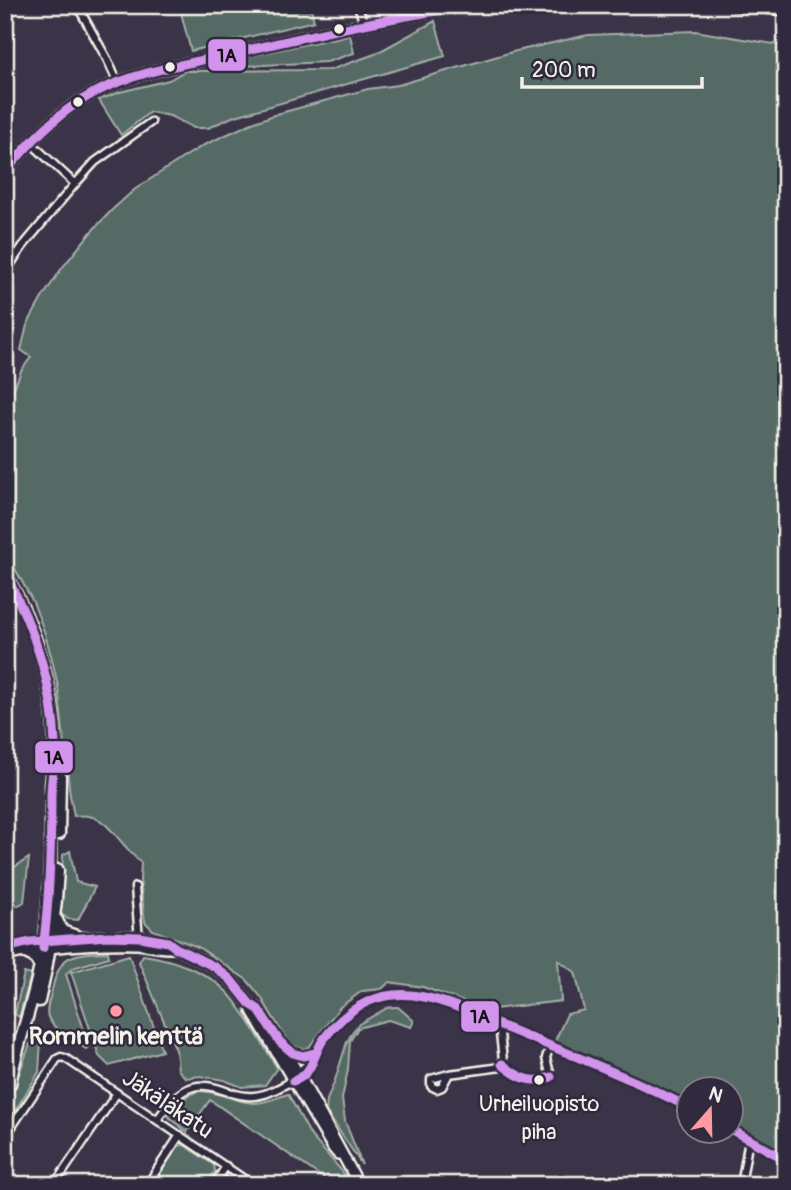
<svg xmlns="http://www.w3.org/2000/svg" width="791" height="1190" font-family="Pangolin,sans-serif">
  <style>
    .green { fill: #546a65; stroke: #a4aea6; stroke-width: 2 }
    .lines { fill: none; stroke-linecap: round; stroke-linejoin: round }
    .street-casing { stroke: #f4f1e8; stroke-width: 11 }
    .secondary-casing { stroke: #f4f1e8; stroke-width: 14 }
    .primary-casing { stroke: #f4f1e8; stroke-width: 15 }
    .street { stroke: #2f2a3d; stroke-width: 6 }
    .secondary { stroke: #2f2a3d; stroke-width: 9 }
    .primary { stroke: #2f2a3d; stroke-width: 10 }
    .bus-1-casing { stroke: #2f2a3d; stroke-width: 14 }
    .bus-1 { stroke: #d193ec; stroke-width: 9 }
    .bus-dot { fill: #f4f1e8; stroke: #2f2a3d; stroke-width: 2.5 }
    .poi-dot { fill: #ff9aa2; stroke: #2f2a3d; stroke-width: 2.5 }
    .labels { text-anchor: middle; stroke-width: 5; stroke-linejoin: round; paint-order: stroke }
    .bus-label { font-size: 22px; fill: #f4f1e8; stroke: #2f2a3d }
    .poi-label { font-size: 24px; font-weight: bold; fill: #f4f1e8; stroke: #2f2a3d }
    .street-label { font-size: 24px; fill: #f4f1e8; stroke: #2f2a3d }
    .line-badge { stroke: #2f2a3d; stroke-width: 2.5 }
    .pale-badge-label { font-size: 19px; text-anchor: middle; font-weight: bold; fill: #111 }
  </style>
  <rect width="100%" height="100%" fill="#3b3449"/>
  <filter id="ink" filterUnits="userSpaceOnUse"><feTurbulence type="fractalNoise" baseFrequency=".0143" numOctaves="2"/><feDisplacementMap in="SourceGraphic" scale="14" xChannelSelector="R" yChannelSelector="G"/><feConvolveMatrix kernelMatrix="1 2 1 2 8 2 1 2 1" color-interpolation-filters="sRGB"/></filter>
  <g filter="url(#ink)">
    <!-- green -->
    <path class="green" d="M179,5H310L314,21L191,51Z
      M435,21L445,56L232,117L208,128H194L170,116L150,112L121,135L99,100L120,92L169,80L185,71L330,70L375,54Z
      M695,31L786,46V1160L732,1130V1088H690L689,1108L550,1045L555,1041L567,1014L584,1010L575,972L558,960L561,1001L486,1010L423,987L389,982L382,989L362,991L340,1007L309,1047L302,1051L293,1047L286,1039L261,997L247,980L198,947L153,930L145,922L140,880L141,863C136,858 130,852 125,846C108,827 102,813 74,816L70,795L58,686L52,659L44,631L33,602L5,550V524L10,518L12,513L5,511V410L21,371L31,357L21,350L27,325L42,298L62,268L92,231L113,209L134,190L181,159L204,145L252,123L277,114L368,89L398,85L512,52L588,35Z
      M350,35L354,53L327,62L221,67V62Z
      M70,851L76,882L95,887L78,920L68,919L59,912L63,855Z
      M29,858L24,902L17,906L5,889V873Z
      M108,952L109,957L73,968L66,974L89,1046L86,1049C74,1041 54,1031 48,1017C45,1009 50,998 52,990C60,952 73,954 108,952Z
      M129,955L162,1051L109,1066L99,1056L71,972Z
      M143,955C172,959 207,971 228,993C247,1015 262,1043 277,1068L265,1085L242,1087L224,1080L200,1076L186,1078L178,1070L176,1050L139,962Z
      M24,973L31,975L19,1017L15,1014Z
      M394,1007H398L414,1021L411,1027L388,1020L358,1028L350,1041L348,1069L342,1099L345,1121L362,1165L326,1111L327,1100L335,1080L347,1042L353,1031L359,1024L387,1008Z
      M37,1039H41L39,1072L7,1124L5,1123V1112L30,1044Z
      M199,1091C219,1091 236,1103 255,1103C266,1103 278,1097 288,1094L311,1136L341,1170L351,1185H324L326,1180L210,1100L187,1132L168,1116C176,1103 184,1096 199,1091Z
      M184,1145L214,1165L215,1171L206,1185H152L178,1146Z"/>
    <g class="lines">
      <!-- street casing -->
      <g class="street-casing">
        <path id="street" d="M77,5L107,59L118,83
          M358,5L364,25
          M31,143L75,184
          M5,272L23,246L75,184L95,162L151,122
          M135,887L139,940
          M499,1025L503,1060L502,1064
          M502,1064C518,1078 532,1087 551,1077L546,1058L550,1045
          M297,1073L311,1061L334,1026L347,1014L374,999L395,995H414L439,1001L565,1051L690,1108
          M449,1074L442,1087L437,1089L431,1086V1079L449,1074L501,1067L502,1064
          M157,1120C166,1107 177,1091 193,1087C213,1082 228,1095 247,1096C265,1098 278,1087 293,1081C304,1076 312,1070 315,1058
          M732,1130L786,1160
          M5,1137L57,1059L61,1057L65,1058L253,1185
          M54,1185L117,1093
          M147,1185L180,1135
          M214,1185L226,1166
          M741,1185L749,1139"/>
      </g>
      <!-- secondary casing -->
      <g class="secondary-casing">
        <path id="secondary" d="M733,5L786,10
          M5,172C30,142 58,112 92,94C133,72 181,66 225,55C310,36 396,14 482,5
          M5,948L45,940L108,936L140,937L168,942L176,948L215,967L230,979L250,1004L258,1009L271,1028L297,1071L359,1185
          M5,956C48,946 93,943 137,944C150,945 163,949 176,948
          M251,1007L252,1011L333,1148L338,1154
          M283,1046C294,1055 303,1057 316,1053"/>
      </g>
      <!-- primary casing -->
      <g class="primary-casing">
        <path id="primary" d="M5,574C36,626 54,686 55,747C55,761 51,775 51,789C51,848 51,906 40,965C33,1005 17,1043 10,1084
          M54,765L60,776L59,834
          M57,920L62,931L82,938
          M23,952L34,957L40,966
          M39,1001C50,956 56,916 58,870"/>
      </g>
      <!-- street -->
      <use href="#street" class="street"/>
      <!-- secondary -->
      <use href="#secondary" class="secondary"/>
      <!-- primary -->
      <use href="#primary" class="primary"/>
      <!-- bus-1 casing -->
      <g class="bus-1-casing">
        <path id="bus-1" d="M5,172C30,142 57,113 92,94C136,71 187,64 235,53C316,34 397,15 480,5
          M5,574C34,627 53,683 55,744C55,761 51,779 51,797C51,848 50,898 43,948
          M5,948L30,942L108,936L140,937L168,942L176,948L215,967L230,979L250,1004L258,1009L280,1042L293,1053L303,1056L316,1053
          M502,1064C517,1077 531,1085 551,1077
          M293,1081C313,1075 313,1055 323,1040C335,1024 349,1010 367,1002C385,994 406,993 424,997C454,1003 481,1018 509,1029C570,1054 631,1078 690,1108
          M732,1130L786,1160"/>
      </g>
      <!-- bus-1 -->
      <use href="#bus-1" class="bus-1"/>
    </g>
  </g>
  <!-- markers -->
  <g class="bus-dot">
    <circle cx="339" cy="29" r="6"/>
    <circle cx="170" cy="67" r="6"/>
    <circle cx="78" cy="102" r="6"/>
    <circle cx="539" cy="1080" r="6"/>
  </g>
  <circle class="poi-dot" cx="116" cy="1011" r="7"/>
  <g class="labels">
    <!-- bus labels -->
    <g class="bus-label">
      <text x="539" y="1111">Urheiluopisto<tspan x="539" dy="28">piha</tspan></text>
    </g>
    <!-- poi labels -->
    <g class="poi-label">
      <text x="116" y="1044">Rommelin kenttä</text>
    </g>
    <!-- street labels -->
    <g class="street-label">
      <text transform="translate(168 1104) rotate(34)" y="8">Jäkäläkatu</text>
    </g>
  </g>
  <g class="line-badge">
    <rect x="207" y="38" width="40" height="34" rx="7" fill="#d193ec"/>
    <rect x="34" y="740" width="40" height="34" rx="7" fill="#d193ec"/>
    <rect x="460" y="1000" width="40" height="33" rx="7" fill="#d193ec"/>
  </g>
  <g class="pale-badge-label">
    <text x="227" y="62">1A</text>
    <text x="54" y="764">1A</text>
    <text x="480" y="1023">1A</text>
  </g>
  <!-- margin -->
  <rect width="791" height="1190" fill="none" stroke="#2f2a3d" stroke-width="28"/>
  <rect x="14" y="14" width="763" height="1162" fill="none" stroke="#f4f1e8" stroke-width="2.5" filter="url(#ink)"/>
  <!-- north arrow -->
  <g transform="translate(710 1110) rotate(20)"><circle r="33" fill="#2f2a3d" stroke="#7e7a81" stroke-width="2"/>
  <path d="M0-5L12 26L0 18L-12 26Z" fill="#ff9aa2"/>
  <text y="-10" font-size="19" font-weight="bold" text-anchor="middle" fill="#f4f1e8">N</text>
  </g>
  <!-- scale -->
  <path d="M522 77v10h180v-10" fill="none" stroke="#f4f1e8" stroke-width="3.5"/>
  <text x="532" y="77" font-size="21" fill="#f4f1e8" stroke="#2f2a3d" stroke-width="5" paint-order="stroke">200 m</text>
</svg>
